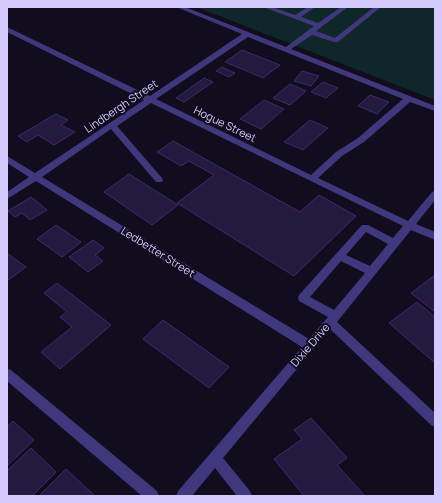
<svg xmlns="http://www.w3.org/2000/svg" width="442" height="503" font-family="Manrope,sans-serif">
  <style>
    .green { fill: #0f2728 }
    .building { fill: #24193f; stroke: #3d2b6b }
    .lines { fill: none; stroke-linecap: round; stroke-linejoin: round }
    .minor { fill: #40387d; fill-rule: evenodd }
    .labels { text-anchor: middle; stroke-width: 4; stroke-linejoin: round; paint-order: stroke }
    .street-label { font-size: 11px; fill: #d5cafe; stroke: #110c1e }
  </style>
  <rect width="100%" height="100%" fill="#110c1e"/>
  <!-- green -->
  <path class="green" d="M196,7H435V100Z"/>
  <!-- building -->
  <path class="building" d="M242,50L280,65L263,78L225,62Z
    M222,67L235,73L229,77L216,71Z
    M302,71L319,76L311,86L294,81Z
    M204,78L213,82L184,102L176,98Z
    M323,82L338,88L326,98L311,92Z
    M290,84L306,91L290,105L273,98Z
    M370,95L389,102L377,114L358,106Z
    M264,100L284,109L261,129L240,119Z
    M56,114L68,120L61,125L75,132L54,145L38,135L27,142L18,136Z
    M310,120L328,128L303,150L284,142Z
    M173,141L300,212L319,195L356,216L294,276L177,203L214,175L189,161L181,166L157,152Z
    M129,174L178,205L152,225L104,192Z
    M31,197L47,210L30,220L22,213L15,217L8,211Z
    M56,225L81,242L62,257L37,239Z
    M93,240L104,248L95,255L103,261L88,272L69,257Z
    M7,253L26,267L7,281Z
    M435,275V312L411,293Z
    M57,283L111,325L60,369L41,352L72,327L60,317L67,312L44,293Z
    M417,302L435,317V363L389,323Z
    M163,320L229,367L209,388L143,339Z
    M311,418L347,458L337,465L365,496H304L274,459L302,439L294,430Z
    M13,421L34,440L7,466V427Z
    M31,448L56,472L32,496H7V471Z
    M66,469L95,496H39Z"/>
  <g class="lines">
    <!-- minor -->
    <path class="minor" d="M176,7H185L286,47L314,26L263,7H272L295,15L308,7H315L301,17L318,23L341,7H348L316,31L335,38L374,7H381L338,42H334L312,35L291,49L435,106V111L410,102L364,142L342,156L318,178L408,221L432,192L435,191V200L416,224L435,232V240L411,230L337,322L435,413V427L431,425L330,329L223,458L250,491L252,496H237L215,468L192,496H176L178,491L302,347L36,181L7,199V192L29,177L7,163V156L35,173L144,100L7,32V27L150,96L242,34ZM248,37L403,99L358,138L336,152L311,175L156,99ZM151,103L403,226L393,238L368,225H362L299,295L298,298L299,301L328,317L309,339L42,177L111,129L156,182H162L163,180L162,178L117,126ZM366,232L388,244L370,266L346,255ZM341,261L365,273L334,310L310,297Z
      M7,369L11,370L157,491L159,496H142L7,381Z"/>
  </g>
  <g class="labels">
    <!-- street labels -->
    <g class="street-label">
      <text transform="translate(121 106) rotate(-34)" y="4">Lindbergh Street</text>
      <text transform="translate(225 124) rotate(26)" y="4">Hogue Street</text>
      <text transform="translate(158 252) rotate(32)" y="4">Ledbetter Street</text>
      <text transform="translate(310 345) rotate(-49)" y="4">Dixie Drive</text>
    </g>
  </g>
  <!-- border -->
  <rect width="442" height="503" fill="none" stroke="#d5cafe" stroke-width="16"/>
</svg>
